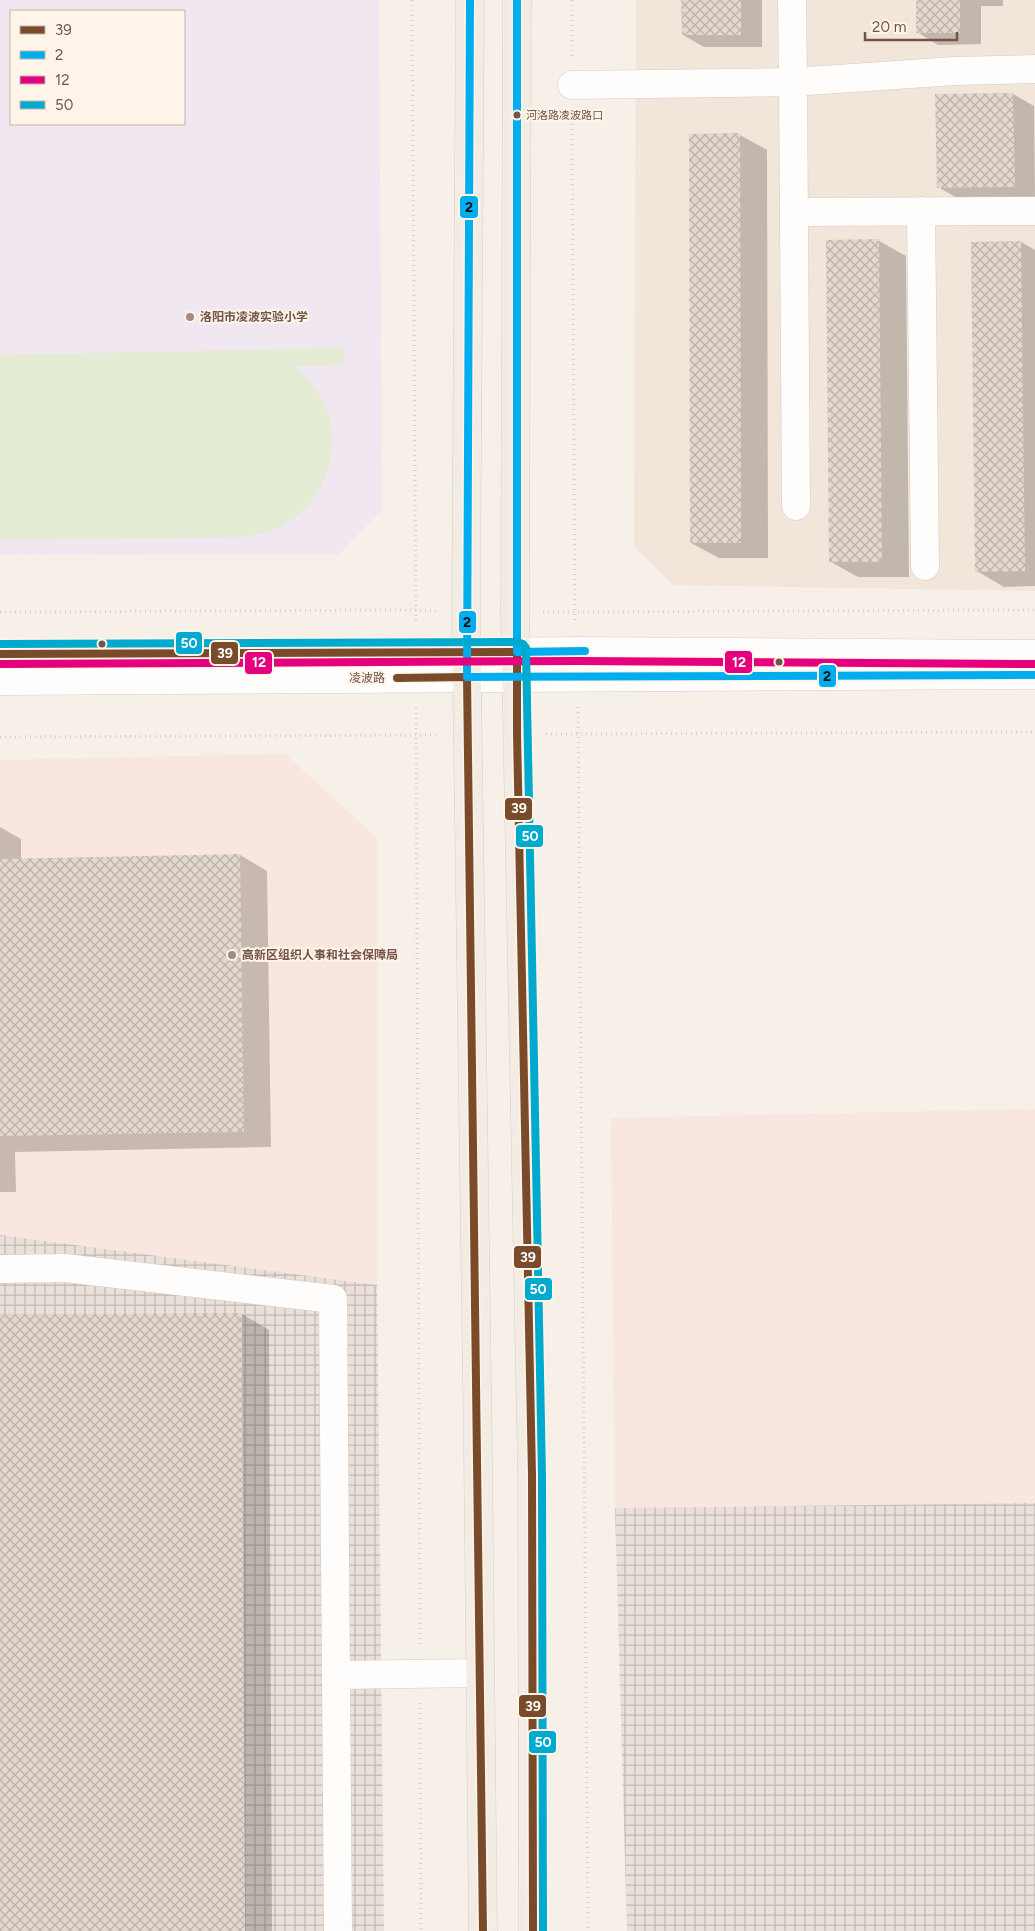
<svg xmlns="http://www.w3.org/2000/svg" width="1035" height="1931" font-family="Figtree,'Noto Sans SC',sans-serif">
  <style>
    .residential { fill: #f2e5d9 }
    .commercial { fill: #f9e6df }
    .industrial { fill: url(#industrial-grid) }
    .education { fill: #f1e7f1; fill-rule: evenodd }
    .pitch { fill: #e4ecd3 }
    .shadow { fill: #0003 }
    .building { fill: url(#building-cross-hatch) }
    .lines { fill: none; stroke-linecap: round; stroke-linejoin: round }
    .minor-casing { stroke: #d4cbc6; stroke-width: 29 }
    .major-casing { stroke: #d8cdc8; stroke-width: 29 }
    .path { stroke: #dad0cc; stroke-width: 3; stroke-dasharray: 1 4; stroke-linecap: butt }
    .minor { stroke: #fefdfc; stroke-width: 28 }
    .major { stroke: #f2ece4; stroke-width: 28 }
    .bus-1-casing { stroke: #fff4e9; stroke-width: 11 }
    .bus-2-casing { stroke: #fff4e9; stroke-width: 11 }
    .bus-3-casing { stroke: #fff4e9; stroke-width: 11 }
    .bus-4-casing { stroke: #fff4e9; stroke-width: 11 }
    .bus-1 { stroke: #7a4b2a; stroke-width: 8 }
    .bus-2 { stroke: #00aeef; stroke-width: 8 }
    .bus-3 { stroke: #e5007d; stroke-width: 8 }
    .bus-4 { stroke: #00a9ce; stroke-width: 8 }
    .bus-dot { fill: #745449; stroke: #fff4e9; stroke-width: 2 }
    .poi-dot { fill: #a28b81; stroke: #fff4e9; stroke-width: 2 }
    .labels { text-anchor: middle; stroke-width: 4; stroke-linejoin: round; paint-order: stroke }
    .bus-label { font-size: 11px; fill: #745449; stroke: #fff4e9; text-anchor: start }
    .poi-label { font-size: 12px; font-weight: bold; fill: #745449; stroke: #fff4e9; text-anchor: start }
    .street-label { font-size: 12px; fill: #745449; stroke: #fff4e9 }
    .line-badge { stroke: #fff4e9; stroke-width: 2 }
    .badge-label { font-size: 14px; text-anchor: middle; font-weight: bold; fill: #fff }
    .pale-badge-label { font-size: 14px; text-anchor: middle; font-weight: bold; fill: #111 }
  </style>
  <defs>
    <pattern id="industrial-grid" width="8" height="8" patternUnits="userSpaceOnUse" patternTransform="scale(1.25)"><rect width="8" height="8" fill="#e9e0da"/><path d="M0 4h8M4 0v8" fill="none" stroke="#c1b8b3"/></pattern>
    <pattern id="building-cross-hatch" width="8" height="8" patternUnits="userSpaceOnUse" patternTransform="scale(1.25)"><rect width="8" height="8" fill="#e2d8d0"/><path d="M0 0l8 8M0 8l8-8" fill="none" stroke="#bcb2ab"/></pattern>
  </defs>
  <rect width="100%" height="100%" fill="#f6f0e9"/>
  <!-- residential -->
  <path class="residential" d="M636,0H1035V591L674,585L634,547Z"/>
  <!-- commercial -->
  <path class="commercial" d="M285,754L377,838V1285L0,1235V760Z
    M1035,1109V1503L615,1508L611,1118Z"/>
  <!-- industrial -->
  <path class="industrial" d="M0,1235L377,1285L384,1931H0Z
    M1035,1503V1931H627L615,1508Z"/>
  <!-- education -->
  <path class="education" d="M0,0H379L382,510L339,554L0,555ZM11,11H184V124H11Z"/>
  <!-- pitch -->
  <path class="pitch" d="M344,348V365L294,366C305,376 316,387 323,401C344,444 327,501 285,524C272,532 259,534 245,537L0,540V355Z"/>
  <!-- shadow -->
  <path class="shadow" d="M683,0H762V47H704L683,35Z
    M917,0H1003V6H981V44L938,45L917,32Z
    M1013,94L1034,106L1035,198L959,199L938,187L937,95Z
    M740,135L767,150L768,558H719L691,543Z
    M879,241L906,256L909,577H858L831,562Z
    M1021,242L1035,250V586L1004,587L977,571Z
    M0,827L21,839V859L240,855L267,871L271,1147L15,1152L16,1192H0Z
    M242,1314L269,1330L272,1931H0V1316Z"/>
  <!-- building -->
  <path class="building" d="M681,0H741V35H682Z
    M916,0H960V33H916Z
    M1013,93L1015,187L937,188L935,94Z
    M740,133L741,543H690L689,134Z
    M879,239L882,562H829L826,240Z
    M1021,241L1025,571L975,572L971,242Z
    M240,854L244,1132L0,1136V859Z
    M242,1313L245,1931H0V1315Z"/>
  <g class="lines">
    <!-- minor casing -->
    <g class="minor-casing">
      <path id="minor" d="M792,0L793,82L955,71L1035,69
        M572,85L793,82L796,506
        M921,211L925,566
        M794,212L1035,211
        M0,654L416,653L578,651L1035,654
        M0,681L1035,675
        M0,1269L65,1268L333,1299L338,1931
        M336,1675L480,1673"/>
    </g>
    <!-- major casing -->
    <g class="major-casing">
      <path id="major" d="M470,0L466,613L478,1452L483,1931
        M517,0L515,612L532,1475L533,1931"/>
    </g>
    <!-- path -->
    <path class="path" d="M412,0L416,624
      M572,0V56
      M572,114L575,623
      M0,612L416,610L437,611
      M543,612L1035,610
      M578,707L588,1931
      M416,708L420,1644
      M546,734L1035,732
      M0,737L439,735
      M420,1703L421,1931"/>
    <!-- minor -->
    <use href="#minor" class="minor"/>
    <!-- major -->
    <use href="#major" class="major"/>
    <!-- bus-1 casing -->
    <g class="bus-1-casing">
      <path id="bus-1" d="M0,654L517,652V734L532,1475L533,1931
        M397,678L467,677L483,1931"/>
    </g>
    <!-- bus-2 casing -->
    <g class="bus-2-casing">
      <path id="bus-2" d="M470,0L467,677L1035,675
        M517,0V652L585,651"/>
    </g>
    <!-- bus-3 casing -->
    <g class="bus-3-casing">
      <path id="bus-3" d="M0,664L578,661L1035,664"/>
    </g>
    <!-- bus-4 casing -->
    <g class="bus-4-casing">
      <path id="bus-4" d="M0,644L517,642L523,644L526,648L542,1475L543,1931"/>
    </g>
    <!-- bus-1 -->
    <use href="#bus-1" class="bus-1"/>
    <!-- bus-2 -->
    <use href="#bus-2" class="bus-2"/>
    <!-- bus-3 -->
    <use href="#bus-3" class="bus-3"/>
    <!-- bus-4 -->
    <use href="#bus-4" class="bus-4"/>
  </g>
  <!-- markers -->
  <g class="bus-dot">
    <circle cx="517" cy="115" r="4.5"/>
    <circle cx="102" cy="644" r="4.5"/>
    <circle cx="779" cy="662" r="4.5"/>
  </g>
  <g class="poi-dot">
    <circle cx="190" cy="317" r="5"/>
    <circle cx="232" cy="955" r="5"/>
  </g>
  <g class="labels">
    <!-- bus labels -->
    <g class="bus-label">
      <text x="526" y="119">河洛路凌波路口</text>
    </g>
    <!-- poi labels -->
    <g class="poi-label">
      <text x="200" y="321">洛阳市凌波实验小学</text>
      <text x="242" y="959">高新区组织人事和社会保障局</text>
    </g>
    <!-- street labels -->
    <g class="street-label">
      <text x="367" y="682">凌波路</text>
    </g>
  </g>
  <g class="line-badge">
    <rect x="459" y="195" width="20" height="24" rx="5" fill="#00aeef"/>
    <rect x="458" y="610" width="19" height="24" rx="5" fill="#00aeef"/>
    <rect x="175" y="631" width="28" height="24" rx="5" fill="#00a9ce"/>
    <rect x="210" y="641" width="29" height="24" rx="5" fill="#7a4b2a"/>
    <rect x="724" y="650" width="29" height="24" rx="5" fill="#e5007d"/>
    <rect x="244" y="651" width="29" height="24" rx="5" fill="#e5007d"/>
    <rect x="818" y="664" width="19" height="24" rx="5" fill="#00aeef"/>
    <rect x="504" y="797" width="29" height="24" rx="5" fill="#7a4b2a"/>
    <rect x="515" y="824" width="29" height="24" rx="5" fill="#00a9ce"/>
    <rect x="513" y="1245" width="29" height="24" rx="5" fill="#7a4b2a"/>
    <rect x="524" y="1277" width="29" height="24" rx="5" fill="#00a9ce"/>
    <rect x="518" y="1694" width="29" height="24" rx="5" fill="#7a4b2a"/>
    <rect x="528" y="1730" width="29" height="24" rx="5" fill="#00a9ce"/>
  </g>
  <g class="badge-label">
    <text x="189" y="648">50</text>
    <text x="225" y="658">39</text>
    <text x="739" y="667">12</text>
    <text x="259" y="667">12</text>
    <text x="519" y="813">39</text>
    <text x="530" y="841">50</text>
    <text x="528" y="1262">39</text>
    <text x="538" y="1294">50</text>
    <text x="533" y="1711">39</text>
    <text x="543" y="1747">50</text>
  </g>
  <g class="pale-badge-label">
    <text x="469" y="212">2</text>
    <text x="467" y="627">2</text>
    <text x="827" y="681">2</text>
  </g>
  <!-- legend -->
  <rect x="10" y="10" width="175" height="115" fill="#fff4e9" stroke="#c7b4a9"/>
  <rect x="20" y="26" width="25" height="8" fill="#7a4b2a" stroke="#c7b4a9"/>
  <text x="55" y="35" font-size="15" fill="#745449">39</text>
  <rect x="20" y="51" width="25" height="8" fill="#00aeef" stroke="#c7b4a9"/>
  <text x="55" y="60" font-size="15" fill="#745449">2</text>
  <rect x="20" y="76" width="25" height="8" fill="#e5007d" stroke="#c7b4a9"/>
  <text x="55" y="85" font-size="15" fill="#745449">12</text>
  <rect x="20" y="101" width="25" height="8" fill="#00a9ce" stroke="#c7b4a9"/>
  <text x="55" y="110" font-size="15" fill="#745449">50</text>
  <!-- scale -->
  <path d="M865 32v8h92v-8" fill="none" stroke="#745449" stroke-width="2.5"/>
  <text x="872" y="32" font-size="15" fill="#745449" stroke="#fff4e9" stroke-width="4" paint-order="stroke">20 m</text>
</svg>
